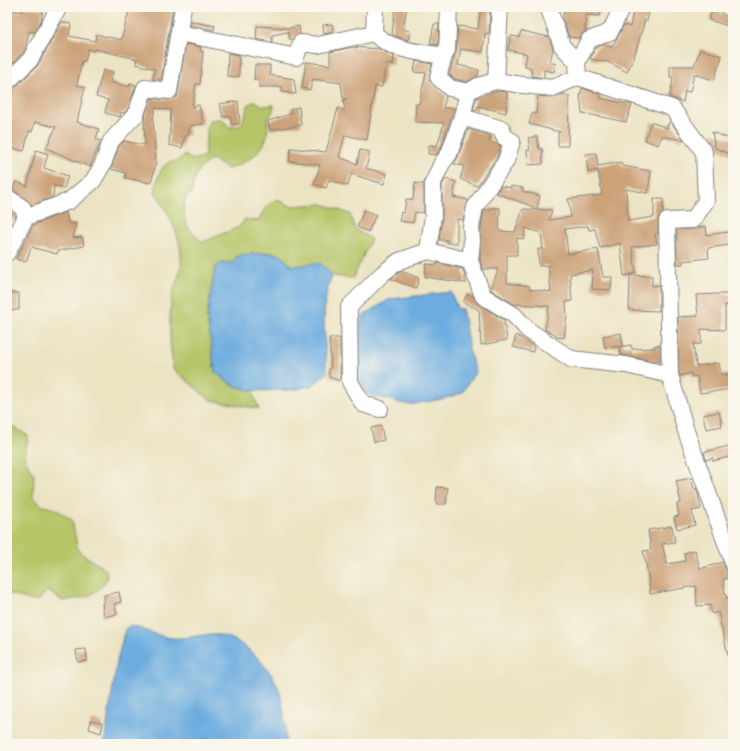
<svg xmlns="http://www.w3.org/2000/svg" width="740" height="751" font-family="'Libre Bodoni',serif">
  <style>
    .green { fill: #b5c567; stroke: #6c7451 }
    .water { fill: #6cacdf; stroke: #47678d }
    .building { fill: #cca279; fill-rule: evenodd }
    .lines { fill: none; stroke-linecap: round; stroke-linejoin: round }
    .minor-casing { stroke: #86827e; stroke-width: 18 }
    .minor { stroke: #fff; stroke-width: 16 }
  </style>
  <rect width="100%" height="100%" fill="#fbf7ec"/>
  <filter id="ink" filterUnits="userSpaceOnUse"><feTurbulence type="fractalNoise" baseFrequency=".025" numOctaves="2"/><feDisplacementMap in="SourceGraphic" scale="8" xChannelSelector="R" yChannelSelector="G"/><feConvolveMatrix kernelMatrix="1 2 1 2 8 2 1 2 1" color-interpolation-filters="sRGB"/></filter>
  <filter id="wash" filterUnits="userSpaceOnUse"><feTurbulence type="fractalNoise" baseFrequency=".012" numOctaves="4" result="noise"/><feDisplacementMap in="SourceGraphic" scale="16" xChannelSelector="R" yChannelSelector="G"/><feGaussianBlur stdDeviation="0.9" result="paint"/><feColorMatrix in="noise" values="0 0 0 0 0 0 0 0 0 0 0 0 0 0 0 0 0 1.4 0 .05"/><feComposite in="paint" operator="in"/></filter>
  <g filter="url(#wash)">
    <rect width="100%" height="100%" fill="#ebe3c2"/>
    <!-- green -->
    <path class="green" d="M255,101L263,106L274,105L273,111L267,120C271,149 252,160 228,169L212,159C197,169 194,175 192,194L186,196C181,218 185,228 203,242L239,227L245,219L258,221L265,208L276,199L291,206L323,204L350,214L355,229L371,239L353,278L332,276L321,264L291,266C288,263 285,258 282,256C272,249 254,255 242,254L234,263H222L215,267L207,317L215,372L232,385L252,391L259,409L210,400L173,369C170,344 168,320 172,295C174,286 180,276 181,266C183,238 169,214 155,192C157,179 159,167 171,161L175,162L185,155L192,160L205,156C204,145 208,137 207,126L211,120L222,119L229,127L241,126L249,104Z
      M7,422L28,436L25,459L34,474L33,497L43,506L56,509L72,520L78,551L106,570L107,579C94,598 85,597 63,601L47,591L39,600L33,601L7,593Z"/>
    <!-- water -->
    <path class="water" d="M267,253L281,255L291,266C302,266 310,262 322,264L332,276C319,306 326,342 327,374L311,386L293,390L252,391L232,385L215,372L207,317L215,267L222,263H233L236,257C245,253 257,255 267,253Z
      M451,292L457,308L462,309C467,329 467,353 476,371L462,393L443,399L408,405L367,394L355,379L354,354L357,330L364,315L390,299Z
      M129,626C144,628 158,637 173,638C188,639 203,633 219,635C243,638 273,669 280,693C285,709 285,727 286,744H104L117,661L125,629Z"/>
    <g id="blocks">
      <!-- building -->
      <path class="building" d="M23,7L43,9L41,21L35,32L29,31L26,47L22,54L7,69V9L22,12Z
        M150,7H173L161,80L153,79L155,69L136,64L137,59L95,49L94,51L88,49L85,61H82L77,85L85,87L77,122L99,129L96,139L101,141L90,167L46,148L56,127L35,122L32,132L29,131L24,151L7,147V96L9,91L14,89L38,65L62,22L71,24L69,36L95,41L96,34L121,40L129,11Z
        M395,7H407L403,29L410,31L408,40L392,35Z
        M481,7H490L489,33L485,34L483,52L461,49L458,65L479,70L478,76L467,82L454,79L449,74L456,51L458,26L478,29Z
        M564,7H601L600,16L586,15L585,31L579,38L569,37L563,19Z
        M634,7H650L647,21L645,20L634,57L627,72L608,62L590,59L596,48L602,45L612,47L624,25L630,27Z
        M713,7H723L721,14L733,18L731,27L709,20Z
        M190,21L215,26L214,30L190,25Z
        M332,24L333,32L324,34L323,25Z
        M434,24H439L438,45L430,44Z
        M257,26L289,28L299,26L300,34L290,40L288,32L272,35V42L256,39Z
        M521,31L549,37L553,49L550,62L556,64L554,72L544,70V78L532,76L531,68L525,66L527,54L508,50L511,36L519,37Z
        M186,44L201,47L200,51H203L200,84H196L192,107L199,105L203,124L189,126V135H185L182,148L169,145L171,110L155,108L153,119L156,163L151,183L125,178L126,173L111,169L119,146L124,141L145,145L144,119L151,98L168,100L177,97Z
        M352,47L380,49L394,56L393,65L386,64L382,87L375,86L367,140L345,135L339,157L357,164L360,150L370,152L366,168L387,174L384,184L351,174L348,186L329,180L326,188L314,184L320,165L289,161L291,148L326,152L338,108L345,110L343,100L347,99L343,98L341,83L313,79L310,90L302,88L306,62L330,65V52Z
        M700,49L722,56L714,80L694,74L690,92L685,91L683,102L670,97L673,77H670V66H694Z
        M228,53L239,55V77L227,76Z
        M416,61L432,64L429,80L446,96L443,108H454L441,149L436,155L428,154L429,145L437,146L444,123L415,122L416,104H419L426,73L414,72Z
        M255,65H270V75L294,79L296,94L282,92V87H259V80H254Z
        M103,70L113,72L110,82L129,87L130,84L136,85L128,109L124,113L121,112L120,117L105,113L108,100L96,97Z
        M582,88L601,94L600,98L632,105L626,122L582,113L580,96Z
        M497,91L507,92L506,113L478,106L476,111L473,110L476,98Z
        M562,94L569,96L568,146H558V133L560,132L529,124L532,113L536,114L538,96L552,97Z
        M238,101L240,123L232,125L230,116L223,117L220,104Z
        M299,107L301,125L270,130L268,121L291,114L290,109Z
        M651,122L667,128L669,122H671L684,140L662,136L658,145L645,140Z
        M468,129L491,136L489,141L501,146L497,157L477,186L460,179L464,166L454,164L458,157Z
        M712,132L733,140L730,154L715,148Z
        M537,136L539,149H542L543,164L528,165L527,150H530L528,138Z
        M36,150L48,154L44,168L68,176L64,188L54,185L53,197L32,205L13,189L16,181L27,186Z
        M596,153L598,166L621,162L622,166L651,171L648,193L626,189L628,221L654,217V199H663V213L659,217L658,234H655L657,244L632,247L636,273L624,276L620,243L600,248L595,229L589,230L588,226L565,229L568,254L598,249L603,277H612L611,290L592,289L593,270L570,274L572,301L566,302L567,316L564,338L556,337L555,334L545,330L549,306L514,304L491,290L498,269H483L480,260L481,228L484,211L485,209L490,211V208H500L499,231L515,232L523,209L552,210L549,220L571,217L568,199L602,195L598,170L588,173L586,154ZM525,228L541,233L543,249H538L539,266L548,265L551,292L529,289L530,286L507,283V255H517V238L524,239Z
        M446,179L456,182L453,197L468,200L463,220L457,219V243H447V240H439L442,216V185Z
        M415,183L424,184V213L415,212L413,223L399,221L401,212L404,213L406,199L413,200Z
        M501,186L511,188V186L523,188L522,191L540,196L537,208L496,193Z
        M7,209L16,216L7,233Z
        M364,210L376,215L368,232L357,227Z
        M66,212L68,223L76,224L73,238L82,237L84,246L58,251L57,254L31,247L26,262L16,259L33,225Z
        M706,226L707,235L728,232L730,245L708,248L709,258L682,261L683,264H677V230L693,229Z
        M437,263L463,269L466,283L425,277L426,264L437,265Z
        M401,271L419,278L416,288L391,279Z
        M630,275L652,276V286L659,285V311L629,310Z
        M7,293H19V310H8Z
        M467,294L473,296L478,304L504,320L507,340L481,345L479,310L463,302Z
        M716,294H730L731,305H725V330L701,329V344H693L696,366L719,363L721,374L733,375V389L700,393L697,376L692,377L691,373L680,376L679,374L678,317L698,316L696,295Z
        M621,333L623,346L605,348L603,336Z
        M516,335L534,346L533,352L513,347Z
        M329,338H340V381L329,377V368H331Z
        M631,345L632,349L654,348V346L660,345V362L621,355L619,347Z
        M719,412L722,426L706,429L703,415Z
        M381,426L384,440L374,442L371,428Z
        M733,445V456L713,461V458L706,460L704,452Z
        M691,478L694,489L696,488L698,494L701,509L692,511L695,525L677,529L674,517L679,516L677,504L681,503L676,481Z
        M437,487L448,488L446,504H436Z
        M672,526L675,542L662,544L667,564L685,561L684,553L695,550L700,569L723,562L725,568L728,578L723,580L726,598L733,596V659L729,660L718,612L712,614L710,605L697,606L696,586L650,594L648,574L643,551L651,550L648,530Z
        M119,592L121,602L114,604L117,614L104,617L102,603H104V595Z
        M86,649L87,661L78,662L76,650Z
        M91,720L103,723L101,733L89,729Z"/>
    </g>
  </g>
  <g filter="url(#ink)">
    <use href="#blocks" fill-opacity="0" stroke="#86827e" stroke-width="1"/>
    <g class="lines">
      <!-- minor casing -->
      <g class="minor-casing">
        <path id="minor" d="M375,7L374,33C391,51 420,52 444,56L438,77L450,88L468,92L462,117L449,154L442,163L433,183V216L428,251L399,261L382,274L349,307L350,382L363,404L380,409
          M550,7V12L562,46L577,62
          M179,33L296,57L301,43L318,45L374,33
          M444,56L447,50L449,7
          M578,77L577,62L589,40L610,32L622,7
          M496,81L500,7
          M7,82L30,60L59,7
          M468,92L478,86L496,81L523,85L553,88L578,77L672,108L704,152L706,201L693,220L667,221L670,375L686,431L733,563
          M462,117L502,129L504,137L512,141L506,161L475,207L471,227L472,241L470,261
          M7,197L23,208L26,217L7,253
          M26,217L69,201L93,181L103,164L111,141L136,114L145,88L169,91L183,7
          M428,251L470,261L483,296L514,315L528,330L571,359L626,365L670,375"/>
      </g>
      <!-- minor -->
      <use href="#minor" class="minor"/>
    </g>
  </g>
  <!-- margin -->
  <rect width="740" height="751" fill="none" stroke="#fbf7ec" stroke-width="24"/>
</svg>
